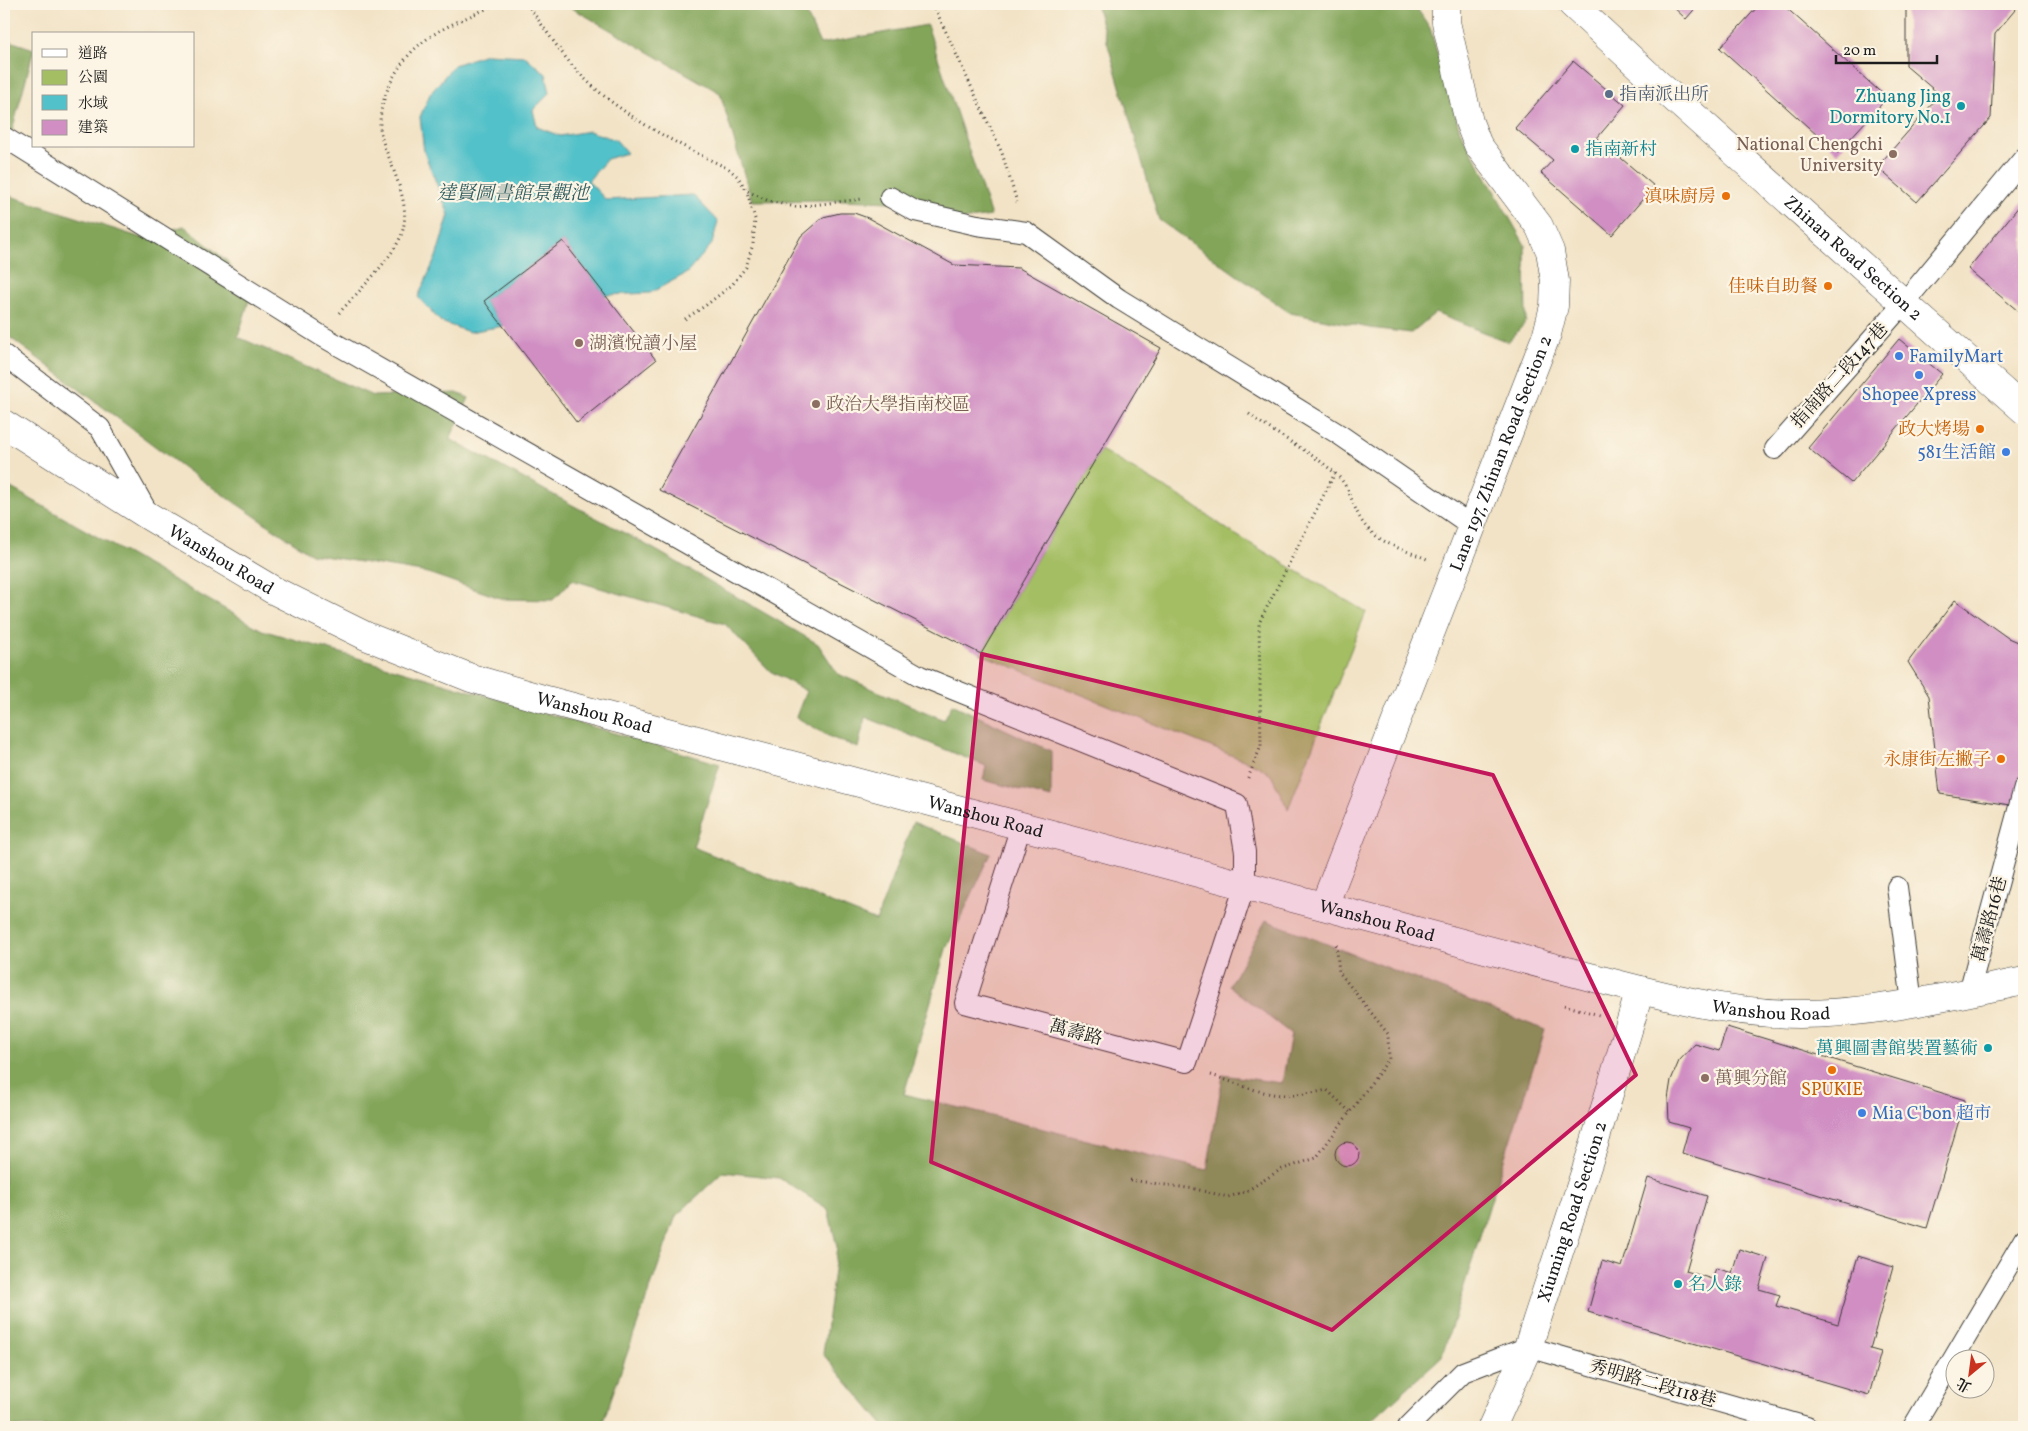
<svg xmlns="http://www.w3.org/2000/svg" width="2028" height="1431" font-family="Vollkorn,'Noto Serif TC',serif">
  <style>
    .green { fill: #a4be64; stroke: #606d40 }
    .forest { fill: #83a55a; stroke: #50603b }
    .water { fill: #53c1c9; stroke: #386e72 }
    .building { fill: #d08ec3 }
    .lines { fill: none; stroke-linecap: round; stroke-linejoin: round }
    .lane-casing { stroke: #3c3a36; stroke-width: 22 }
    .street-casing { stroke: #3c3a36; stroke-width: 29 }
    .secondary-casing { stroke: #3c3a36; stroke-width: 29 }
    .path { stroke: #3c3a36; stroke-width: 3; stroke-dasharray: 1 4; stroke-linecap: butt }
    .lane { stroke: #fff; stroke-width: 20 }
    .street { stroke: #fff; stroke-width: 28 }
    .secondary { stroke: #fff; stroke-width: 28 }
    .marked { fill: #c2185b; fill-opacity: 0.2; stroke: #c2185b; stroke-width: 4; stroke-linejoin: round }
    .service-dot { fill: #5c6f8a; stroke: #fcf5e5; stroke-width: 2 }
    .culture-dot { fill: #0f9aa8; stroke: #fcf5e5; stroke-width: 2 }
    .education-dot { fill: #8d6e63; stroke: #fcf5e5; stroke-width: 2 }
    .food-dot { fill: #e8710a; stroke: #fcf5e5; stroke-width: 2 }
    .shop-dot { fill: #3f7fe0; stroke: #fcf5e5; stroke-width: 2 }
    .labels { text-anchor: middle; stroke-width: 4.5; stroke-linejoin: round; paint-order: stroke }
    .service-label { font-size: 18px; fill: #4e5e75; stroke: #fcf5e5; text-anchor: start }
    .culture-label { font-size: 18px; fill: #0d838f; stroke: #fcf5e5; text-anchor: end }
    .education-label { font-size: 18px; fill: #785e54; stroke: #fcf5e5; text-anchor: start }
    .food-label { font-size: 18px; fill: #c56008; stroke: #fcf5e5; text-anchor: end }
    .street-label { font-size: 18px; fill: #1c1c1c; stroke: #fcf5e5 }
    .shop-label { font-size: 18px; fill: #366cbe; stroke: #fcf5e5; text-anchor: start }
    .water-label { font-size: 19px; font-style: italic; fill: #325e61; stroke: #fcf5e5 }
  </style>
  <rect width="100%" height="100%" fill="#fcf5e5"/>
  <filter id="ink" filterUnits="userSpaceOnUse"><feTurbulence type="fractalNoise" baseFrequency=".02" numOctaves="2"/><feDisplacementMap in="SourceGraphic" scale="10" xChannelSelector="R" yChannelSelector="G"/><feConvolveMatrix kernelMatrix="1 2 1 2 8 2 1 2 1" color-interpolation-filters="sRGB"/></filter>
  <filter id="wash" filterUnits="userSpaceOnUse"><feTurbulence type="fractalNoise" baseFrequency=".0096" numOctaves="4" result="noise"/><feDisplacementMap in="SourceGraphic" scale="20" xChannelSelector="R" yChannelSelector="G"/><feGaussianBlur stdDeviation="1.12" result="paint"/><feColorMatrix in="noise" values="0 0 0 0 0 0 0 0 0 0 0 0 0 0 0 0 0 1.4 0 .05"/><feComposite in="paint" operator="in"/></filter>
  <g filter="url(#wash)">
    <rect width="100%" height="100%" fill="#f2e3c6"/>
    <!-- green -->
    <path class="green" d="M1101,450L1186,500L1231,532L1366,612L1288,809L1271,775L1258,766L981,654Z"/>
    <!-- forest -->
    <path class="forest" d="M565,4H802L820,44L927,25L991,216L947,222L912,203L844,200L752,201L720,93Z
      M1096,4H1414L1430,28L1460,131L1525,245L1526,322L1508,342L1435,313L1411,333L1370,328L1290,313L1159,220Z
      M4,39L34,49L4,161Z
      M4,194L142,238L184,226L227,261L250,297L238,337L373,396L457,393L469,398L450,439L654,549L818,644L838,674L944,720L952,704L1051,751V798L983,780L986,766L865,717L858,748L830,737L796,717L806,691L770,671L725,624L572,580L553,600L503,599L428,573L311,554L188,471L4,333Z
      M4,484L262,630L720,764L693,847L876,921L913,822L991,854L946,949L904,1094L1207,1170L1223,1075L1282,1083L1291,1034L1229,986L1266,920L1545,1030L1442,1356L1365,1427H885L823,1354L837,1247L828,1209L779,1178L723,1172L676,1216L601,1427H4Z"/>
    <!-- water -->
    <path class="water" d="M486,54L525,56L546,74L550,93L533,110L537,127L560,136L589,131L616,140L627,153L607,159L588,181L606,200L693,195L718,221L712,244L687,273L650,293L605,295L563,241L484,301L503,326L469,332L441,322L418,297L436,257L449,215L424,152L420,117L430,94L454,65Z"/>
    <g id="blocks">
      <!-- building -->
      <path class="building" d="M1670,4H1699L1686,19Z
        M1760,4H1782L1887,98L1837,153L1720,48Z
        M1906,4H2020L1995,34L1991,118L1917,202L1877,167L1940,95L1906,66Z
        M1573,61L1625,105L1597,138L1654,186L1612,235L1541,173L1553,160L1515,128Z
        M2024,200V316L1968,269Z
        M840,213H854L868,218L954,265L1019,268L1161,348L981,654L659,490L801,236L823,217Z
        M563,241L656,360L577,423L484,301Z
        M1899,339L1942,374L1851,483L1808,448Z
        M1955,600L2008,638L2024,645V774L2016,806L1940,794L1929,696L1908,662Z
        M1727,1027L1965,1100L1927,1228L1682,1153L1689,1128L1669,1122L1668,1099L1671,1080L1679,1061L1695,1044L1719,1051Z
        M1335 1154a12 12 0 1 1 24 0a12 12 0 1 1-24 0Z
        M1648,1178L1707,1196L1686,1271L1712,1279L1716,1268L1732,1273L1739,1249L1768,1258L1759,1289L1780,1295L1776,1306L1838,1324L1858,1256L1893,1267L1870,1349L1881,1352L1869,1395L1588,1312L1602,1261L1622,1267Z"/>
    </g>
  </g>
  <g filter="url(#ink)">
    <use href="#blocks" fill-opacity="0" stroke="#3c3a36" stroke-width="1"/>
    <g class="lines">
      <!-- lane casing -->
      <g class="lane-casing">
        <path id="lane" d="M4,137L320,335L920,676L1237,804L1245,852V885L1187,1062L965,1003L1021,826
          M890,197L915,211L977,225L1026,232L1119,299L1340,435L1472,526
          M4,355L100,428L149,515
          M1775,449L1904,303L2024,158
          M1897,887L1912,1003
          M1969,992L2024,788
          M1408,1427L1463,1372L1528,1347L1807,1427
          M1913,1427L2024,1239"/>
      </g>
      <!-- street casing -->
      <g class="street-casing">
        <g id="street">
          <path id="s1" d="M1324,906L1547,334L1554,306L1555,281L1550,251L1539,226L1478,145L1469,122L1446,22V4"/>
        </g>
      </g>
      <!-- secondary casing -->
      <g class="secondary-casing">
        <g id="secondary">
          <path id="s2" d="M1572,4L1657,83L2024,410"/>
          <path id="s3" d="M4,424L150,517L273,590L366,636L471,678L543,699L1590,977C1658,995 1729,1014 1799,1014C1875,1014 1950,996 2024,981"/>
          <path id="s4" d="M1492,1427L1528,1347L1593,1148L1640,990"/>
        </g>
      </g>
      <!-- path -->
      <path class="path" d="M527,4C544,27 560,53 580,74C622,117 676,143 729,169L738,177L747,191L769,201L796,207L862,199L863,201
        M933,4L1002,153L1017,202
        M339,313C356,294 395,256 402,233C410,208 398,183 390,160C385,148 380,137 380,124C380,97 397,64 417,47C437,28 472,16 497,4
        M685,319L705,306L732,285L746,267L753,244L755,219L747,192
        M1249,414C1277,436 1311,451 1337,475C1349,486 1352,504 1360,518C1374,543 1403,549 1427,559
        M1248,778L1261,746L1259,623L1335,473
        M1564,1005L1599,1015
        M1211,1075C1234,1082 1259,1094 1283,1095C1298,1096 1312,1093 1327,1090L1351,1113
        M1130,1180L1195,1189L1228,1197L1245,1192L1280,1170L1316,1158L1389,1059L1388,1034L1339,972L1336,941"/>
      <!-- lane -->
      <use href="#lane" class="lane"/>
      <!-- street -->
      <use href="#street" class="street"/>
      <!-- secondary -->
      <use href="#secondary" class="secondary"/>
    </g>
  </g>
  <!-- marked area -->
  <path class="marked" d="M982,654L1493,775L1636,1075L1332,1330L931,1162Z"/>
  <!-- markers -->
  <circle class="service-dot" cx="1609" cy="94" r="5"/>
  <g class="culture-dot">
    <circle cx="1961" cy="106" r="5"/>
    <circle cx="1575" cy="149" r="5"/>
    <circle cx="1988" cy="1048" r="5"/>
    <circle cx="1678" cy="1284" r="5"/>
  </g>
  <g class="education-dot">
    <circle cx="1893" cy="154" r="5"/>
    <circle cx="579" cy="343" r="5"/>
    <circle cx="816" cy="404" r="5"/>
    <circle cx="1705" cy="1078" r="5"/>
  </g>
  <g class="food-dot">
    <circle cx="1726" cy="196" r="5"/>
    <circle cx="1828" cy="286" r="5"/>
    <circle cx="1980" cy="429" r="5"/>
    <circle cx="2001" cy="759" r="5"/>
    <circle cx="1832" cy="1070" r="5"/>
  </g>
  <g class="shop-dot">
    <circle cx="1899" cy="356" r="5"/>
    <circle cx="1919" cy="375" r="5"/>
    <circle cx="2006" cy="452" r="5"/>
    <circle cx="1862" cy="1113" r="5"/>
  </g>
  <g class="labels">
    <!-- service labels -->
    <g class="service-label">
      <text x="1619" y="100">指南派出所</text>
    </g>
    <!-- culture labels -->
    <g class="culture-label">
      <text x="1951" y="102">Zhuang Jing<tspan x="1951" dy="21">Dormitory No.1</tspan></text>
      <text x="1585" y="155" text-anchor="start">指南新村</text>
      <text x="1978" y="1054">萬興圖書館裝置藝術</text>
      <text x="1688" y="1290" text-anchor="start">名人錄</text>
    </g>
    <!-- education labels -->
    <g class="education-label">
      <text x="1883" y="150" text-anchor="end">National Chengchi<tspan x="1883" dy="21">University</tspan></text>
      <text x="589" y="349">湖濱悅讀小屋</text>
      <text x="826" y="410">政治大學指南校區</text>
      <text x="1715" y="1084">萬興分館</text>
    </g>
    <!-- food labels -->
    <g class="food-label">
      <text x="1716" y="202">滇味廚房</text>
      <text x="1818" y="292">佳味自助餐</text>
      <text x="1970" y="435">政大烤場</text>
      <text x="1991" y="765">永康街左撇子</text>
      <text x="1832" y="1095" text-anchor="middle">SPUKIE</text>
    </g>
    <!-- street labels -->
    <g class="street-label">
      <text dy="6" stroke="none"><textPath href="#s2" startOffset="379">Zhinan Road Section 2</textPath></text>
      <text transform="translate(1839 375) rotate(-48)" y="6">指南路二段147巷</text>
      <text dy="6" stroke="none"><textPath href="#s1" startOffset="486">Lane 197, Zhinan Road Section 2</textPath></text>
      <text dy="6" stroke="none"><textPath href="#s3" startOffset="256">Wanshou Road</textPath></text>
      <text dy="6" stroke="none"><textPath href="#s3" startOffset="661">Wanshou Road</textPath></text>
      <text dy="6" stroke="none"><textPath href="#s3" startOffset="1066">Wanshou Road</textPath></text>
      <text transform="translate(1989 919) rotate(-75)" y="6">萬壽路16巷</text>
      <text dy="6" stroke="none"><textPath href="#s3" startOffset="1471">Wanshou Road</textPath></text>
      <text dy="6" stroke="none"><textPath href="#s3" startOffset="1876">Wanshou Road</textPath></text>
      <text transform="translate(1076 1032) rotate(15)" y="6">萬壽路</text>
      <text dy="6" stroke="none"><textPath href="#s4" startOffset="230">Xiuming Road Section 2</textPath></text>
      <text transform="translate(1653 1383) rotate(16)" y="6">秀明路二段118巷</text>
    </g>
    <!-- shop labels -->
    <g class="shop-label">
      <text x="1909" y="362">FamilyMart</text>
      <text x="1919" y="400" text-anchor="middle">Shopee Xpress</text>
      <text x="1996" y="458" text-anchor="end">581生活館</text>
      <text x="1872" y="1119">Mia C'bon 超市</text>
    </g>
    <!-- water labels -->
    <g class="water-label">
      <text x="513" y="199">達賢圖書館景觀池</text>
    </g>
  </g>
  <!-- margin -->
  <rect width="2028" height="1431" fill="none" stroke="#fcf5e5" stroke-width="20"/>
  <!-- legend -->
  <rect x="32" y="32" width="162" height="115" fill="#fcf5e5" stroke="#a29e95"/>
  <rect x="42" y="49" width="25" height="8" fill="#ffffff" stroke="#a29e95"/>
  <text x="78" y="58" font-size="15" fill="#1c1c1c">道路</text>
  <rect x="42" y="70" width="25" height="15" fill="#a4be64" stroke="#a29e95"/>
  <text x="78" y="82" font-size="15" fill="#1c1c1c">公園</text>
  <rect x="42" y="95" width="25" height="15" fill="#53c1c9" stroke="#a29e95"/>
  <text x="78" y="108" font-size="15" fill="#1c1c1c">水域</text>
  <rect x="42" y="120" width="25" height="15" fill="#d08ec3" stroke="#a29e95"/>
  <text x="78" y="132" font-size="15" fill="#1c1c1c">建築</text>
  <!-- north arrow -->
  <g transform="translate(1970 1374) rotate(209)"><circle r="24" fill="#fcf5e5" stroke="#a29e95"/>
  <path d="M0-4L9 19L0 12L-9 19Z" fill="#c8321e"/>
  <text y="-8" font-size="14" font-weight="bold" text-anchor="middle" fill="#1c1c1c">北</text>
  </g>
  <!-- scale -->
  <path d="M1836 55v8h101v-8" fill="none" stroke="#1c1c1c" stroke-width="2.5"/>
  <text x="1843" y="55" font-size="15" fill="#1c1c1c" stroke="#fcf5e5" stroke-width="4" paint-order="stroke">20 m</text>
</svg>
